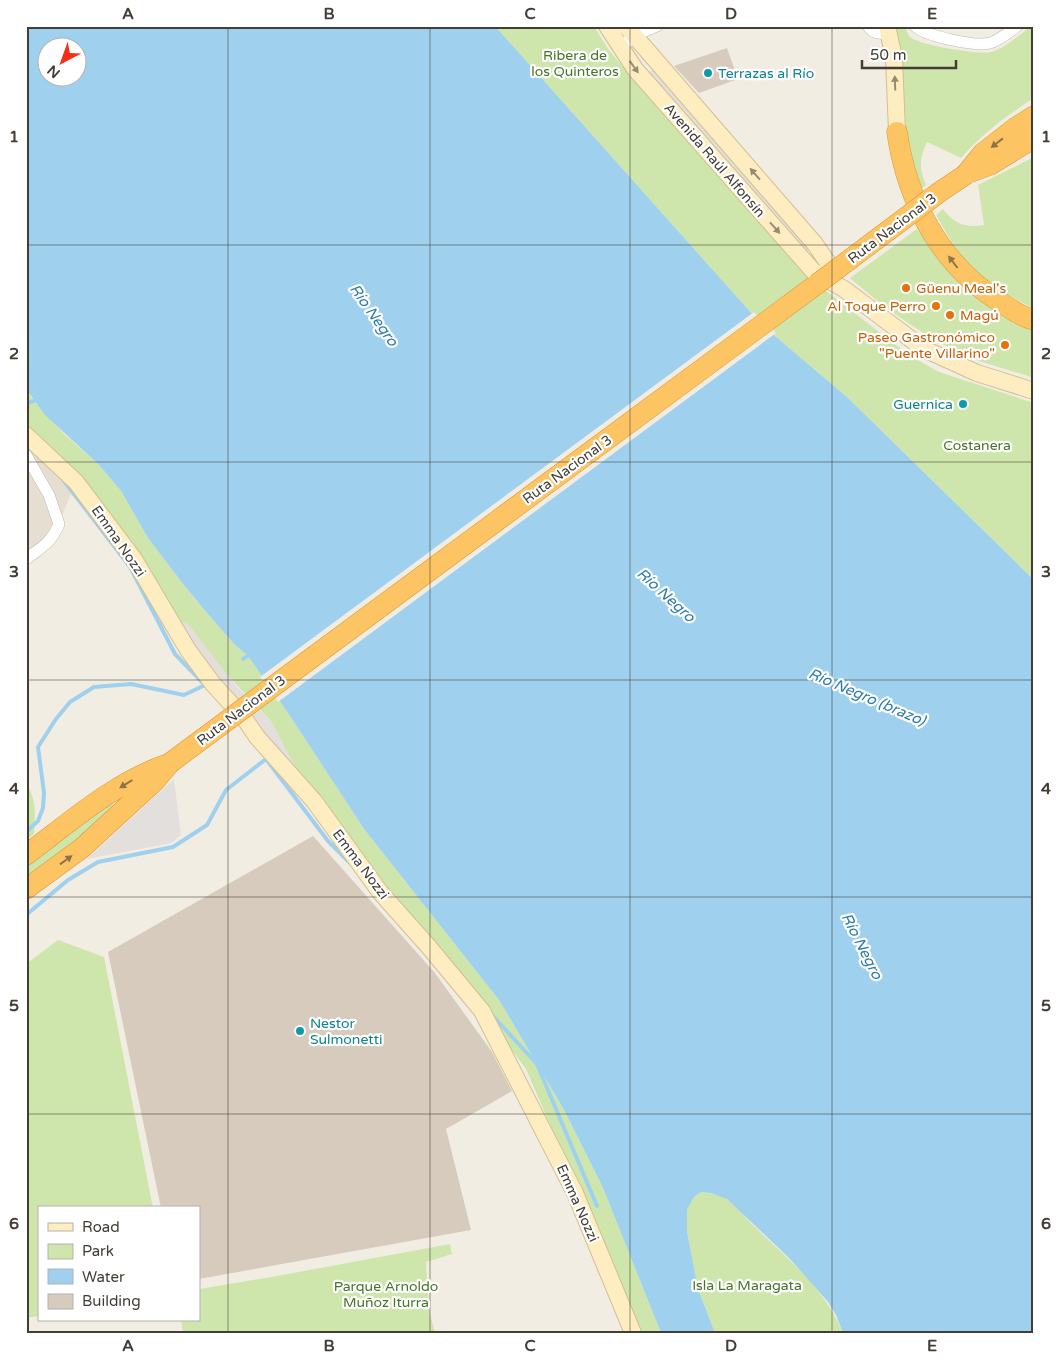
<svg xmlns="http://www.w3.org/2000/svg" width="1060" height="1359" font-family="'Varela Round',sans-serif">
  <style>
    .residential { fill: #e6dfd1 }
    .green { fill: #cee6ac }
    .parking { fill: #e2dfdc }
    .water { fill: #9fd1ef; fill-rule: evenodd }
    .pier { fill: #f2ede3 }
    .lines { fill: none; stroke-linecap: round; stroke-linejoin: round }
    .stream { stroke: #9fd1ef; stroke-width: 4 }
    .building { fill: #d6cbbc }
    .street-casing { stroke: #c0b7a9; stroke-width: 12 }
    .secondary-casing { stroke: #d2bf93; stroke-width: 18 }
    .highway-casing { stroke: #dc9833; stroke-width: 21 }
    .street { stroke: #fff; stroke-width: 11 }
    .secondary { stroke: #feedc1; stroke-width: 16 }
    .highway { stroke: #fdc463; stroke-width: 20 }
    .highway-bridge-casing { stroke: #dc9833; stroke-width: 21; stroke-linecap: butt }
    .highway-bridge { stroke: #fdc463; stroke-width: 20 }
    .oneway { fill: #978c73 }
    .oneway2 { fill: #8d7347 }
    .grid { fill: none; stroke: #433d34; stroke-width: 1; stroke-opacity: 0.55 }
    .culture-dot { fill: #0f9aa8; stroke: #fff; stroke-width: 2 }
    .food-dot { fill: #e8710a; stroke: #fff; stroke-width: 2 }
    .labels { text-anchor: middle; stroke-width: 4.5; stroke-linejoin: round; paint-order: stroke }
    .park-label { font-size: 14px; fill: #477428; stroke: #fff }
    .culture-label { font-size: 14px; fill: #0d838f; stroke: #fff; text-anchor: start }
    .street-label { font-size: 14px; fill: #433d34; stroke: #fff }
    .food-label { font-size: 14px; fill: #c56008; stroke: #fff; text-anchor: start }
    .water-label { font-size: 15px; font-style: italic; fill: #2e7cae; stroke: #fff }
    .neatline { fill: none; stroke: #433d34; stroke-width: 2 }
    .grid-label { font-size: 16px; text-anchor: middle; font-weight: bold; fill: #433d34 }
  </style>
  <rect width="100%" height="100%" fill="#f2ede3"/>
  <!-- residential -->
  <path class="residential" d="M26,435L76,482L53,537L26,559Z"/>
  <!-- green -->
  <path class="green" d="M495,26H594L608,49L635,82L817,284L909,355L939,372L1034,403V580L847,397L762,325Z
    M892,26H904C906,29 908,34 910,37C919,45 979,55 991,52C1005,48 1019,35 1031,26H1034V98C1007,115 982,134 961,158L927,142C919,158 919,169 926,185L921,189L909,158Z
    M1034,157V309C1010,296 985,284 967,263C955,249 945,231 936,215L943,209C954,224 966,228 984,225L978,185Z
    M917,229L951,273L1034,328V378C1016,372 997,367 979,361C931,342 888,311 850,278Z
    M26,389L34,401L64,434L99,465L121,491L148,538L183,584L207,613L235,645L248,656L288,713L364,829L499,1000L563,1108L603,1188L661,1333H640L526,1069L436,948L314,801L270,720L173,618L80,477L26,426Z
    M26,783C37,799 35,816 34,834L26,840Z
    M111,803L115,807L111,814L26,876V865Z
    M58,940L104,957L153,1208H39V1316L26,1318V964Z
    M701,1192C710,1193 720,1194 727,1199C736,1205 746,1219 755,1227C787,1258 826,1290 843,1333H715L698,1289L687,1231V1210L694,1197Z
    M450,1244L452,1254L426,1262L429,1310L435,1333H183L181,1320H199V1289L277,1276Z"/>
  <!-- parking -->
  <path class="parking" d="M653,70L809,249L807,253L645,73Z
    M173,618L188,624L236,686L270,720L314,801L260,728L193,652Z
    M174,779L181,835L171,843L87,859Z"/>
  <!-- water -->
  <path class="water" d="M26,26H495L762,325L847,397L1034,580V1333H843L836,1315L828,1302L790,1259L727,1199L711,1193L701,1192L694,1197L687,1210V1231L698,1289L715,1333H661L603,1188L563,1108L499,1000L364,829L288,713L248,656L235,645L207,613L183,584L148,538L121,491L99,465L45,415L26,389ZM48,48H78V78H48Z"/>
  <!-- pier -->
  <path class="pier" d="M754,312L776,333L278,702L260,677Z"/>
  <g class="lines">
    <!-- stream -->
    <path class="stream" d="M27,403L34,401
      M64,481L130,567L175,654L202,682
      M243,659L248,656
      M266,759L328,841L349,862
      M26,832L38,821L43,808L44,793L38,747L56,719L70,702L94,687L131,684L184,695L205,685
      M26,915L68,880L98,862L173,847L207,825L226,790L266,759
      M492,1015L537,1064L597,1206"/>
  </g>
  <!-- building -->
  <path class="building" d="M727,48L738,79L699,93L674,66Z
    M313,836L435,973L492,1052L512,1091L446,1129L471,1230L199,1279V1208H161L108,952Z"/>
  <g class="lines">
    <!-- street casing -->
    <g class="street-casing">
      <path id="street" d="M868,26C874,35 880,33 889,33
        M915,26C925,36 976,47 990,43C1000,40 1009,32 1017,26
        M621,48L633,36L657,26
        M26,455L49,495L59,524C51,543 42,547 26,559"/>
    </g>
    <!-- secondary casing -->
    <g class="secondary-casing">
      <path id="secondary" d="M607,26L635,69L814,272L844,289L924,349L977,373L1034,391
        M626,26L815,244L830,266L835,283
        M887,26L894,58L897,132
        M26,435L76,482L134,559L188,650L213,684L244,718L257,737L314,801L380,892L428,946L482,1011L575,1193L633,1333"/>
    </g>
    <!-- highway casing -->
    <g class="highway-casing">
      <path id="highway" d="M897,132C907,201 940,264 1000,302C1010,309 1022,317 1034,320
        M971,172L990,165L1034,138
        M965,175L983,153L1015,128L1034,116
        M271,688L817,284
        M26,855C70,822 115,782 168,764
        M26,889L82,848L155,781L170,763"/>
    </g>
    <!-- street -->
    <use href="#street" class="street"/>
    <!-- secondary -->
    <use href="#secondary" class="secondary"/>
    <!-- highway -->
    <use href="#highway" class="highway"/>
    <!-- highway-bridge casing -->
    <g class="highway-bridge-casing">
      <path id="highway-bridge" d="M817,284L941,191L965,175
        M170,763L271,688"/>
    </g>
    <!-- highway-bridge -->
    <use href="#highway-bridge" class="highway-bridge"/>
  </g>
  <!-- one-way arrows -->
  <defs><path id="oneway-solid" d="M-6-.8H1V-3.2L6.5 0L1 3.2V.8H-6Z" transform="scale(1.25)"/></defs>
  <g class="oneway">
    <use href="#oneway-solid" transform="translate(634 67) rotate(54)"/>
    <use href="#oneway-solid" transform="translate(895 83) rotate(-92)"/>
    <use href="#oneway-solid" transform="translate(755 174) rotate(-131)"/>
    <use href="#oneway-solid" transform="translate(775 228) rotate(48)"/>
  </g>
  <g class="oneway2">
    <use href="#oneway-solid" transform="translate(997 143) rotate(142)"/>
    <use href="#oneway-solid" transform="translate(953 262) rotate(-127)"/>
    <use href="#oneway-solid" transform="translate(126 784) rotate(148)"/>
    <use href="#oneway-solid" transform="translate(66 860) rotate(-36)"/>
  </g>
  <!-- grid -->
  <path class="grid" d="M228,26V1333M430,26V1333M630,26V1333M832,26V1333M26,245H1034M26,462H1034M26,680H1034M26,897H1034M26,1114H1034"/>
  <!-- markers -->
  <g class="culture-dot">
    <circle cx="708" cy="73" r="5"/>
    <circle cx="963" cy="404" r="5"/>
    <circle cx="300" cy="1031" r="5"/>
  </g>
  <g class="food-dot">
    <circle cx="906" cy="288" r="5"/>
    <circle cx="936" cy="306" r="5"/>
    <circle cx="950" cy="315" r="5"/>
    <circle cx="1005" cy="345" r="5"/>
  </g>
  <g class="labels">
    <!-- park labels -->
    <g class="park-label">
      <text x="575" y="60">Ribera de<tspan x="575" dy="16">los Quinteros</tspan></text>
      <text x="977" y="450">Costanera</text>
      <text x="747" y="1290">Isla La Maragata</text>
      <text x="386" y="1291">Parque Arnoldo<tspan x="386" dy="16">Muñoz Iturra</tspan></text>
    </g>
    <!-- culture labels -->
    <g class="culture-label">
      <text x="718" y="78">Terrazas al Río</text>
      <text x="953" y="409" text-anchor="end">Guernica</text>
      <text x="310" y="1028">Nestor<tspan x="310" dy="16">Sulmonetti</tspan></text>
    </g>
    <!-- street labels -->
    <g class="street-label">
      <text transform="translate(715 160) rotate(49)" y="5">Avenida Raúl Alfonsín</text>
      <text transform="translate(892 228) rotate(-37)" y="5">Ruta Nacional 3</text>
      <text transform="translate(567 469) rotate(-36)" y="5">Ruta Nacional 3</text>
      <text transform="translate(119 541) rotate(55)" y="5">Emma Nozzi</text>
      <text transform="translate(241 710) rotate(-37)" y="5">Ruta Nacional 3</text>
      <text transform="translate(361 864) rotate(53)" y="5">Emma Nozzi</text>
      <text transform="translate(578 1203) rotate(66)" y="5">Emma Nozzi</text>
    </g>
    <!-- food labels -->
    <g class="food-label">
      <text x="916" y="293">Güenu Meal's</text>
      <text x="926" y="311" text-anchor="end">Al Toque Perro</text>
      <text x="960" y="320">Magú</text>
      <text x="995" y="342" text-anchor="end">Paseo Gastronómico<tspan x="995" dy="16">"Puente Villarino"</tspan></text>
    </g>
    <!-- water labels -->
    <g class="water-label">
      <text transform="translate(374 315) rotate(55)" y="5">Río Negro</text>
      <text transform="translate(666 595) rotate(42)" y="5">Río Negro</text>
      <text transform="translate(867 697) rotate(23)" y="5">Río Negro (brazo)</text>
      <text transform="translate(862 946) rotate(63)" y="5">Río Negro</text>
    </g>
  </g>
  <!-- border -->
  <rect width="1060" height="1359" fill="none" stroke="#ffffff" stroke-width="55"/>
  <!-- legend -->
  <rect x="38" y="1206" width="162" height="115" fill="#ffffff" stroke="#b4b1ae"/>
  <rect x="48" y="1223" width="25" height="8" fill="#feedc1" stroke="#b4b1ae"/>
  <text x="82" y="1232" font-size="15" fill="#433d34">Road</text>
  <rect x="48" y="1244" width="25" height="15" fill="#cee6ac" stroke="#b4b1ae"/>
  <text x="82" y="1256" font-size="15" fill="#433d34">Park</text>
  <rect x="48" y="1269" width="25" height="15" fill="#9fd1ef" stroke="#b4b1ae"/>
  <text x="82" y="1282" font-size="15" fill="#433d34">Water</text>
  <rect x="48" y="1294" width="25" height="15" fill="#d6cbbc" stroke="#b4b1ae"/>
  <text x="82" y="1306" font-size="15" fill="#433d34">Building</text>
  <!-- north arrow -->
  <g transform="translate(62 62) rotate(221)"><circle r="24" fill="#ffffff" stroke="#b4b1ae"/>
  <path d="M0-4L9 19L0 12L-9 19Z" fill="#f92e13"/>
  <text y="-8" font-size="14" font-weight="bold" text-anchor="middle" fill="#433d34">N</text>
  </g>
  <!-- scale -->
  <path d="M862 60v8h94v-8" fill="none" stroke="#433d34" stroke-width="2.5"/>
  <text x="870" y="60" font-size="15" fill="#433d34" stroke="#ffffff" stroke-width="4" paint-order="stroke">50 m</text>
  <rect x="28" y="28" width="1004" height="1304" class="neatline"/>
  <g class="grid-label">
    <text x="128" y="19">A</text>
    <text x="329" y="19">B</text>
    <text x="530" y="19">C</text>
    <text x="731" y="19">D</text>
    <text x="932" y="19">E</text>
    <text x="14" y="142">1</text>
    <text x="1046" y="142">1</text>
    <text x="14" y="359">2</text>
    <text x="1046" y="359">2</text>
    <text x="14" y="577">3</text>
    <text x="1046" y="577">3</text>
    <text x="14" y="794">4</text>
    <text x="1046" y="794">4</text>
    <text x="14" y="1011">5</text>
    <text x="1046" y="1011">5</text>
    <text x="14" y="1229">6</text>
    <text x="1046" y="1229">6</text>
    <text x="128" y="1351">A</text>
    <text x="329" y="1351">B</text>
    <text x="530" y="1351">C</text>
    <text x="731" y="1351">D</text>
    <text x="932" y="1351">E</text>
  </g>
</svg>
